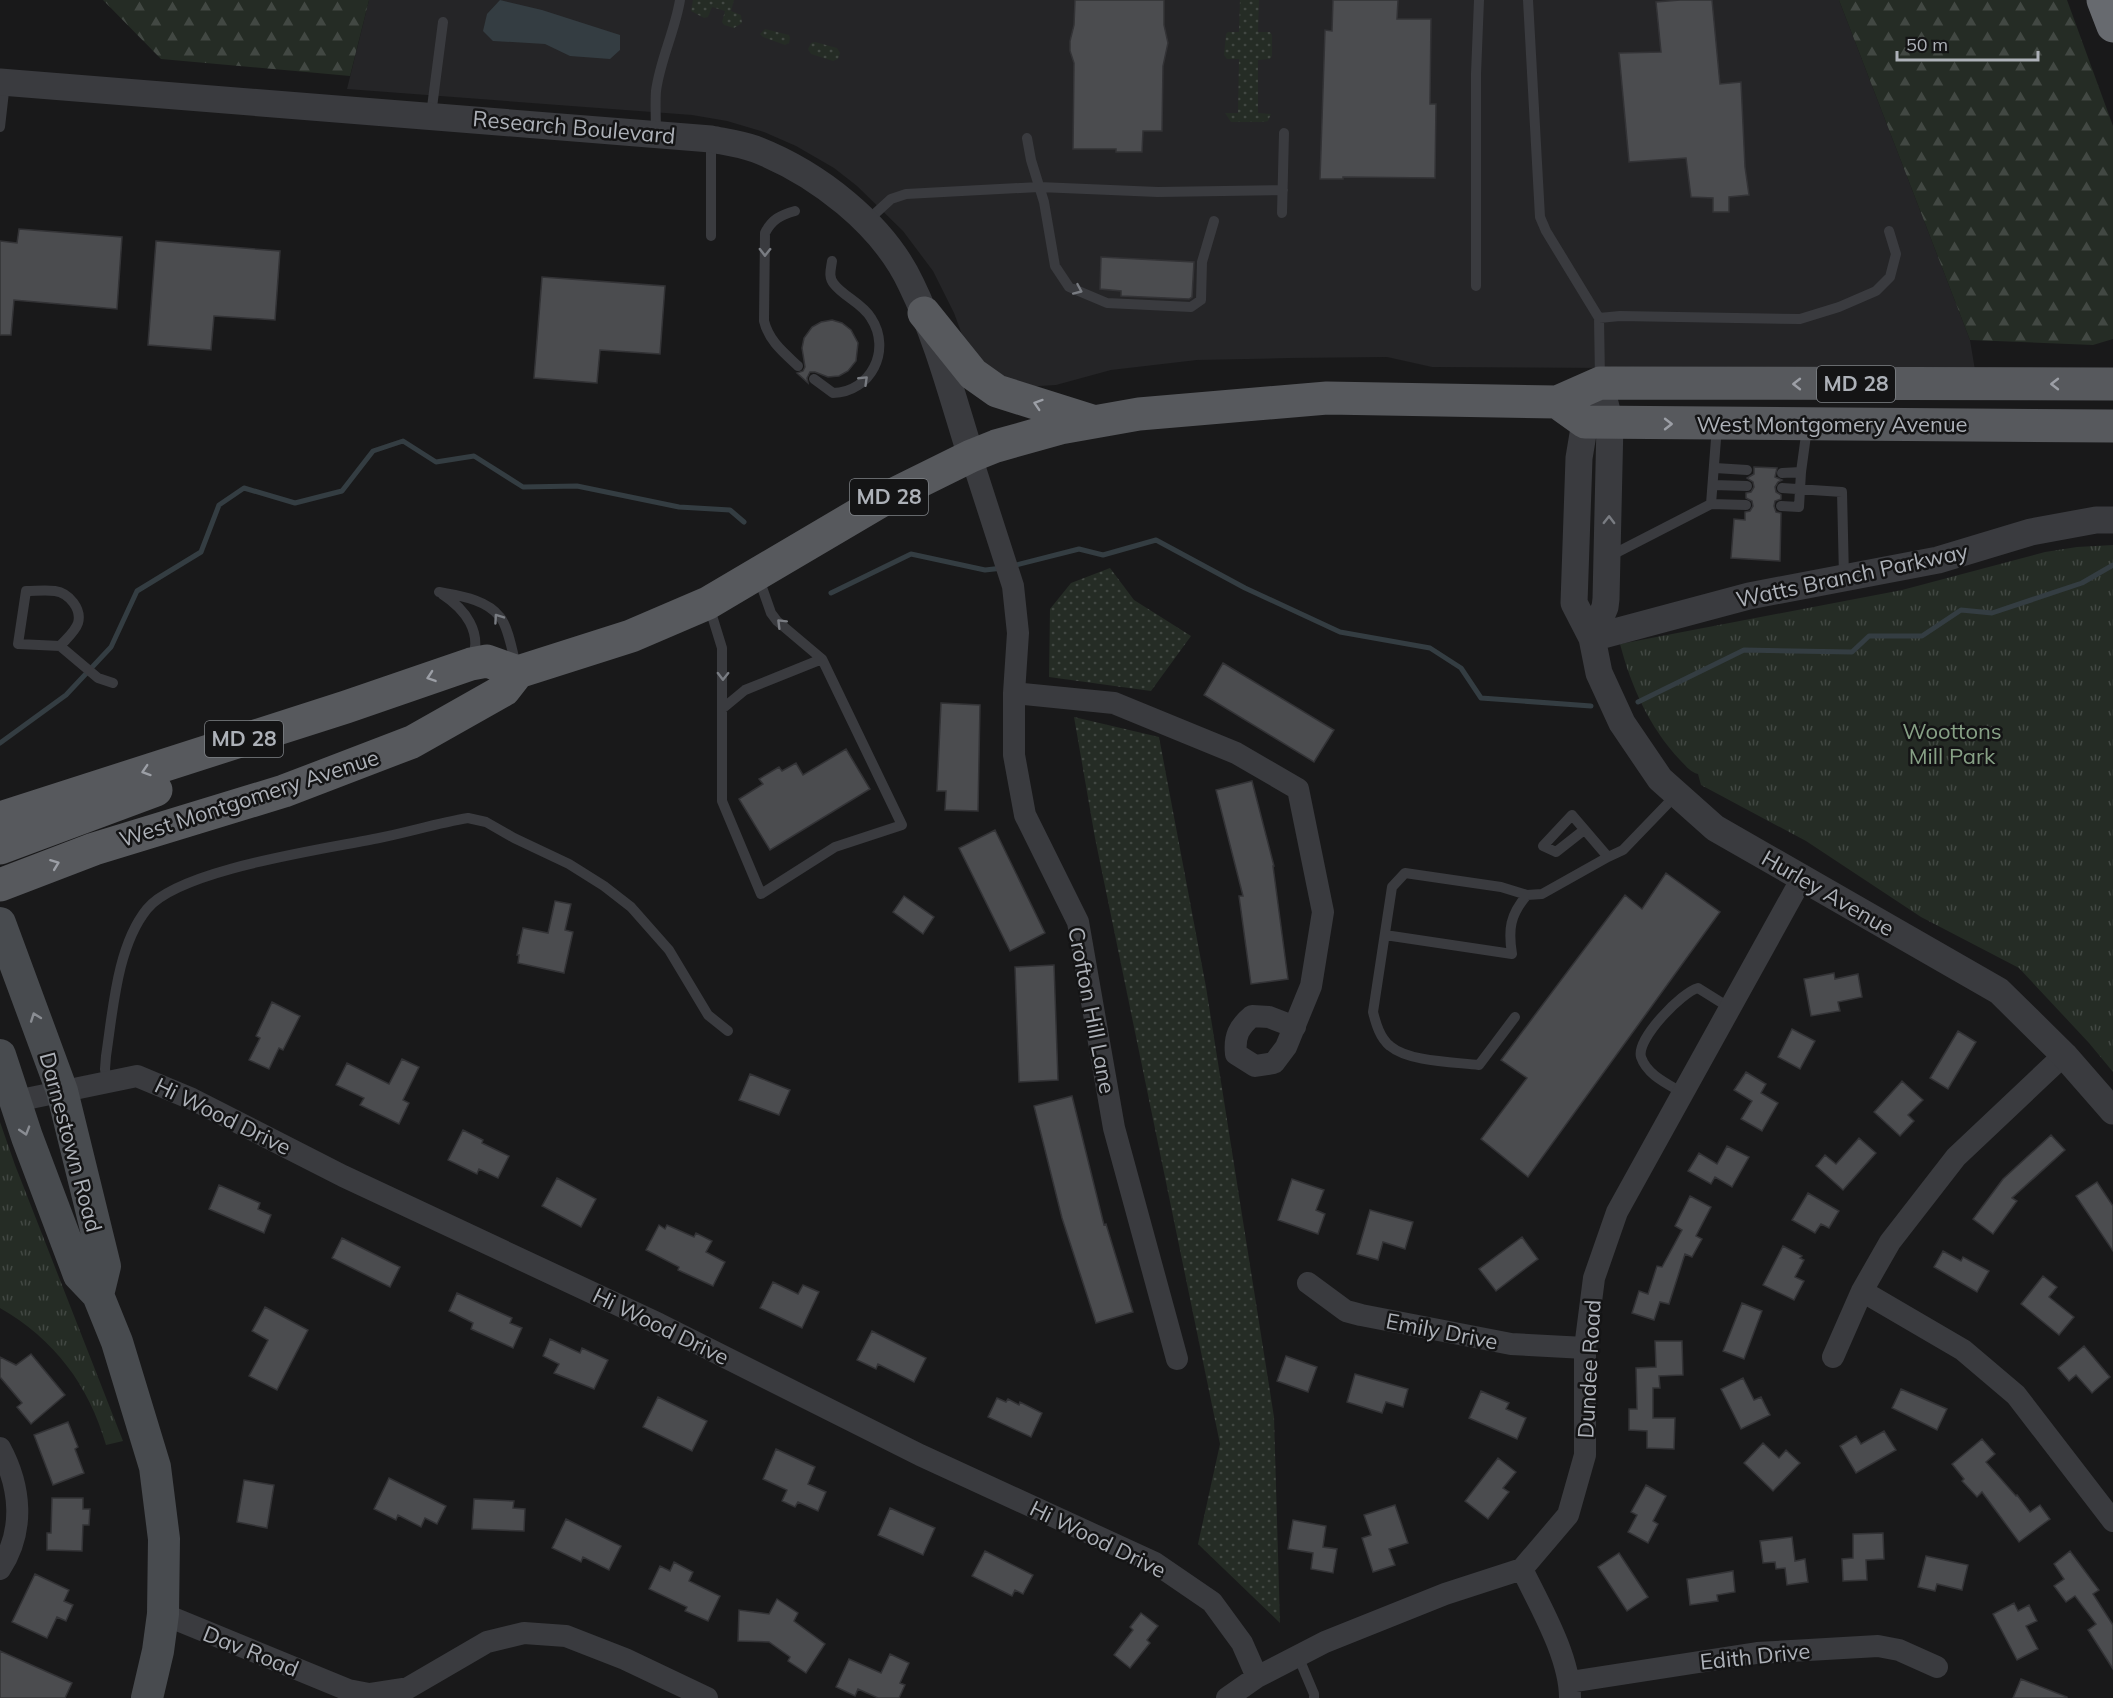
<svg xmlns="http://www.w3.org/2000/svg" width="2113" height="1698" font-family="Mulish,sans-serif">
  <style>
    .built { fill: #252527 }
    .grass { fill: url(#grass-dots) }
    .forest { fill: url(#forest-firs) }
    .park { fill: url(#park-tufts) }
    .water { fill: #343d42 }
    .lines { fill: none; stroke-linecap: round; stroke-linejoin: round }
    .stream { stroke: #343d42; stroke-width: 5 }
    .building { fill: #4b4c4f; stroke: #333336; stroke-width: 1.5 }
    .service { stroke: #3a3b3f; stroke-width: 10 }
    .minor { stroke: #3a3b3f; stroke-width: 22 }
    .tertiary { stroke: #3a3b3f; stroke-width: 27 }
    .secondary { stroke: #484b4f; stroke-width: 32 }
    .primary { stroke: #57595d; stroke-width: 33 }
    .motorway { stroke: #676a6f; stroke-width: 33 }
    .oneway { stroke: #797c82 }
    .oneway2 { stroke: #9c9fa6 }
    .oneway3 { stroke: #8a8d93 }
    .labels { text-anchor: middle; stroke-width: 5; stroke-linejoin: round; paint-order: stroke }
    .shield { fill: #141415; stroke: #7f8287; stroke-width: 1.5 }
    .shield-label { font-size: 21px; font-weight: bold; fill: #adb1b8 }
    .street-label { font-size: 22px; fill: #adb1b8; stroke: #141415 }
    .park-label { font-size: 22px; fill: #87a186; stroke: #141415 }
  </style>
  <defs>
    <pattern id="grass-dots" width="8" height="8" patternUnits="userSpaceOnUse" patternTransform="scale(1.5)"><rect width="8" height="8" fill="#252c25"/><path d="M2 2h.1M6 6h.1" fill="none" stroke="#424843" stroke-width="1.8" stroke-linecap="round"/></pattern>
    <pattern id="forest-firs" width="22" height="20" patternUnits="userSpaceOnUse" patternTransform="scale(1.5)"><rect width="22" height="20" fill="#252c25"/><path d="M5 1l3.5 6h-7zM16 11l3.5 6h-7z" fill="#424843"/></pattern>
    <pattern id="park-tufts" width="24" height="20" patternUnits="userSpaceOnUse" patternTransform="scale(1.5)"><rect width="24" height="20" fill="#252c25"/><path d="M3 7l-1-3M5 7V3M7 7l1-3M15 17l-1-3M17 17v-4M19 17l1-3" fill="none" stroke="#424843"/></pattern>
  </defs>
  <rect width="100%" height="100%" fill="#19191a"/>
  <!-- built -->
  <path class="built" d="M369,0H1839L1970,340L1975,370L1432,367L1387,357L1290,358L1197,360L1111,370L1056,385L1023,387L1007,382L967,348L954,313L933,271L903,231L857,186L834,168L796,146L764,132L727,121L692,115L347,89Z"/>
  <!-- grass -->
  <path class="grass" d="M693,0H734L731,11L741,15L742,23L734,28L724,25L722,22L725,11L712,7L708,17L704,18L691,11Z
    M1240,0H1259L1258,32H1270L1272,35V56L1270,59L1258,60V113L1271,114L1268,121L1264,122H1231L1225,113H1238L1239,59H1227L1224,55L1226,34L1228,32H1239Z
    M765,29L789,35L790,38L789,43L785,45L763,37L760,34Z
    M815,42L837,48L840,53L838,59L833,61L811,54L808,49L811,43Z
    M1110,568L1134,600L1191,636L1151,691L1049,677L1050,609L1071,583Z
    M1074,717L1159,737L1206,987L1274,1417L1280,1623L1198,1544L1220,1444L1095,838Z"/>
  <!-- forest -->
  <path class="forest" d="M103,0H369L350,76L161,59Z
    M1839,0H2067L2113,126V339L2093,345L1970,340Z"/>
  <!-- park -->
  <path class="park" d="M2113,545V1072L2089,1043L2019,968L1921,917L1806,841L1701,785L1698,774C1690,772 1685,765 1680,760C1649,727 1631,686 1620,644L1902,590L2045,552L2077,547Z
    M0,1122L15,1165L123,1441L106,1445C89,1385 54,1339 0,1308Z"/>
  <!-- water -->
  <path class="water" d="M500,0L542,10L620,35V50L610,59L570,56L545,44L493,41L483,31L487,14Z"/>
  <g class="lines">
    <!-- stream -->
    <path class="stream" d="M1012,566L1079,549L1103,555L1156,540L1245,588L1340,632L1430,648L1461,668L1481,698L1591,706
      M831,593L911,554L985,570L1003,568
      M1638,702L1744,650L1852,652L1869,636H1922L1961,610L1992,613L2082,583L2113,565
      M0,743L66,695L111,647L137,591L201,552L219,505L244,488L295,503L342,491L373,451L403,441L436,462L474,456L523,487L577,486L679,507L730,510L744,522"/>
  </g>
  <!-- building -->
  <path class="building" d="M1075,0H1164V25L1168,43L1163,66L1162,131H1143L1142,152H1116V149H1073L1074,63L1070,51V41L1074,25Z
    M1333,0H1398L1397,19H1431L1430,104H1436L1435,178L1343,177V179H1320L1325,30L1332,31Z
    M1680,0H1712L1720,84L1741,82L1745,167L1749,195L1729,197V212H1713V198L1691,197L1686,158L1629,162L1619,53L1661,52L1656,2Z
    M19,229L122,237L117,309L14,300L11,335H0V241L17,243Z
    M156,241L280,251L275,320L214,316L211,350L148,345Z
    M1101,257L1194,262L1192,297L1189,299L1121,296V291L1100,289Z
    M542,277L665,286L660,354L600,350L597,383L534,378Z
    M832,320L842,323L851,330L858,343L856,361L848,371L839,376L828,377L815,372H810L807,378L808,383L797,373L803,371L805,367L802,348L804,338L812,327L821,322Z
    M1754,467L1777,468L1775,477L1782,480L1778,482L1775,487L1776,492L1781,495V499L1775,501L1774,506L1776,512L1781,513L1780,561L1731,558L1734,519L1745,520V512L1750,511L1753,506L1752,501L1746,498V493L1751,492L1754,487L1753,482L1747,478L1754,474Z
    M1223,663L1334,730L1314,762L1204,695Z
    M941,703L980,705L978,811L945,810L946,791H937Z
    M846,749L870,789L770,850L739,799L763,784L759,779L779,767L782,771L796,763L803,775Z
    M1252,781L1274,866H1273L1288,979L1251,984L1239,896H1243L1216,790Z
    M995,830L1045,933L1010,951L959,848Z
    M1666,873L1720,912L1528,1177L1481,1139L1527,1078L1501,1060L1625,895L1642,909Z
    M904,896L934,917L923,934L893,912Z
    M555,901L571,904L565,930L573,932L564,973L518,963L519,955H517L523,928L548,933Z
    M1054,965L1058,1080L1019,1082L1015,967Z
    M1834,973L1835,979L1858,974L1862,997L1838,1002L1840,1011L1811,1016L1804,979Z
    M272,1002L300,1016L283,1050L279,1048L269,1069L249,1060L260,1038L256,1036Z
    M1792,1029L1815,1041L1800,1069L1778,1057Z
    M1958,1031L1976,1042L1948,1089L1930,1078Z
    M402,1059L419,1067L403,1100L409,1103L399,1124L360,1105L364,1098L336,1085L347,1063L389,1084Z
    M1746,1072L1766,1084L1761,1093L1778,1103L1762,1131L1741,1119L1752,1101L1734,1090Z
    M750,1074L790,1090L779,1115L739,1100Z
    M1902,1081L1923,1100L1908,1115L1914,1121L1900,1136L1874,1112Z
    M1072,1096L1104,1225L1106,1224L1133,1312L1096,1323L1062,1218L1034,1106Z
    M463,1130L483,1140L482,1143L509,1156L498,1178L479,1169L477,1174L448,1160Z
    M2051,1135L2065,1150L2012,1198L2017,1201L1993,1234L1973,1219L2003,1179Z
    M1859,1138L1876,1153L1843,1190L1816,1166L1825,1155L1836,1164Z
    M1727,1146L1749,1157L1732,1187L1715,1177L1711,1184L1688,1171L1699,1153L1717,1164Z
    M557,1178L596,1199L581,1227L542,1206Z
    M1292,1179L1324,1190L1316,1210L1325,1214L1318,1234L1278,1220Z
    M2097,1182L2113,1206V1251L2076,1196Z
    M219,1185L260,1203L258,1209L271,1215L264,1233L209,1209Z
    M1808,1193L1839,1211L1829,1228L1821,1224L1815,1233L1792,1220Z
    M1690,1196L1711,1207L1696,1236L1702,1239L1692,1257L1685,1254L1669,1304L1660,1302L1654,1320L1632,1313L1639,1291L1648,1294L1657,1266L1662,1267L1682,1230L1675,1226Z
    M1370,1210L1413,1222L1405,1249L1383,1242L1378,1260L1357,1254Z
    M659,1225L665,1229L667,1225L694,1237L696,1233L712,1241L706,1252L725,1262L713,1286L678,1270L679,1267L646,1250Z
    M1522,1237L1538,1259L1496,1291L1479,1269Z
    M342,1238L400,1267L390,1287L332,1258Z
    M1783,1246L1802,1256L1800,1258L1804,1260L1795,1277L1804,1281L1794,1300L1763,1285Z
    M1943,1251L1961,1261L1963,1257L1989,1271L1977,1292L1934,1267Z
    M2043,1276L2057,1287L2049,1297L2074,1317L2059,1335L2021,1304Z
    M773,1282L798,1294L803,1285L819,1292L802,1328L760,1308Z
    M457,1293L512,1318L510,1323L522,1328L513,1348L471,1329L473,1323L449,1311Z
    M1742,1303L1762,1311L1744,1359L1723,1351Z
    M265,1307L308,1330L277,1390L249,1376L268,1340L252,1331Z
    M872,1331L926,1358L914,1382L878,1364L876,1369L857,1360Z
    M550,1339L580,1353L582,1348L608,1360L594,1389L554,1373L559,1364L543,1356Z
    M1655,1341H1682L1683,1375L1659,1376L1660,1388H1653V1418H1675L1674,1449L1647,1448V1431L1629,1430V1409H1637L1636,1368L1656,1367Z
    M2084,1346L2110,1377L2092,1393L2076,1375L2069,1381L2058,1368Z
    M31,1354L65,1395L31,1424L17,1407L22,1403L0,1377V1357L16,1365Z
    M1286,1356L1317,1367L1308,1392L1277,1381Z
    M1355,1374L1408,1389L1403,1407L1386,1402L1382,1413L1347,1402Z
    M1743,1378L1754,1400L1761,1397L1770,1415L1741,1429L1721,1389Z
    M1901,1389L1947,1409L1937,1430L1892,1408Z
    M1481,1391L1509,1403L1506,1409L1526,1418L1517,1439L1469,1418Z
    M658,1397L707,1421L692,1451L643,1427Z
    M997,1398L1006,1402L1008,1399L1019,1405L1020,1402L1042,1413L1031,1437L988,1417Z
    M68,1422L78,1447L75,1449L84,1473L53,1485L34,1435Z
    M1884,1431L1896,1450L1856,1473L1840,1446L1856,1436L1861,1444Z
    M1982,1439L1995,1454L1986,1462L2016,1496L2017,1495L2030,1512L2040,1505L2050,1519L2019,1542L1982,1492L1977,1497L1962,1481L1964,1479L1952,1464Z
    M1763,1443L1779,1458L1786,1450L1800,1463L1773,1491L1744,1463Z
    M776,1449L815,1467L808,1484L826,1492L818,1511L798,1502L795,1507L782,1501L787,1490L763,1479Z
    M1498,1458L1516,1472L1503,1488L1509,1492L1488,1519L1465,1501Z
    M389,1478L446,1506L437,1524L425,1518L421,1527L398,1515L396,1520L374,1509Z
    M244,1480L274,1485L267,1528L237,1522Z
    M1646,1485L1666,1496L1653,1521L1658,1524L1648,1543L1628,1532L1637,1515L1631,1512Z
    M52,1498H83V1509H90L89,1525H83L82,1551L47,1550V1533H51Z
    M474,1499L514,1501L513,1508L525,1509L524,1531L472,1529Z
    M1395,1505L1408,1543L1389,1549L1395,1565L1373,1572L1362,1538L1371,1535L1364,1515Z
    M890,1508L935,1528L923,1555L878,1535Z
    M566,1519L621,1546L609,1570L583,1557L581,1562L552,1548Z
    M1293,1520L1326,1526L1323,1547L1337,1549L1333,1573L1311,1569L1313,1553L1288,1549Z
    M1883,1533L1884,1559L1866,1560L1867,1580L1843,1581L1842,1559L1853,1558V1534Z
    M1792,1537L1795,1561L1805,1559L1808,1582L1787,1585L1785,1568L1776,1569L1775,1562L1763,1563L1760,1541Z
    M985,1551L1033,1575L1023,1594L1015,1590L1012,1596L972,1576Z
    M2070,1551L2099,1590L2093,1594L2113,1625V1669L2088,1630L2096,1624L2075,1596L2066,1602L2054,1586L2064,1579L2054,1564Z
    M1619,1553L1648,1597L1627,1611L1598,1567Z
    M1926,1556L1968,1565L1962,1590L1937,1584L1935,1591L1918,1587Z
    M674,1562L693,1572L689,1581L720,1596L708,1621L685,1611L687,1607L649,1589L660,1566L670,1571Z
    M1733,1571L1735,1592L1717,1595L1718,1601L1690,1605L1687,1579Z
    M35,1574L69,1590L64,1601L73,1605L66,1621L57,1617L47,1638L12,1622Z
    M777,1599L798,1613L794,1621L825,1644L806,1673L788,1661L790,1657L769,1642L738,1641L739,1610L769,1614Z
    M2014,1603L2018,1611L2029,1605L2037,1621L2026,1626L2038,1649L2017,1660L1993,1614Z
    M1141,1613L1158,1626L1147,1640L1150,1643L1130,1668L1114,1655L1133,1630L1130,1627Z
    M0,1651L72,1683L65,1698H0Z
    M890,1654L909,1663L900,1683L905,1685L899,1698H878L858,1689L855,1696L836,1687L849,1659L881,1673Z
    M2021,1679L2067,1697V1698H2013Z"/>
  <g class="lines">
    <!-- service -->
    <path class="service" d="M1528,0L1540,217L1546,231L1599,318L1600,379
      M431,115L443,22
      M0,127L5,83
      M656,134C656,120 655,105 656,91C660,60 675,31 680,0
      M1027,138L1031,160L1044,202L1055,266L1069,287L1107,303L1191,307L1201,300L1202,262L1214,221
      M795,211C781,215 772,219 765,233L764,321C769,341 783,352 798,366
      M1282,213L1284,133
      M867,221L891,199L906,194L1039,187L1158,192L1283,190
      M711,236V140
      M1476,286V74L1479,0
      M1599,318L1620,316L1800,319L1839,307L1876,291L1890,277L1896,254L1889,231
      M814,379L833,393C871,392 892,350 871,318C862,303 844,297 834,284C828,277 831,269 832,261
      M1715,468L1747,470
      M1801,472L1807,428
      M1713,485L1747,486
      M1782,488L1842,492L1844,577
      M1711,504L1746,505
      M1781,506L1799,507L1801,472L1782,473
      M1608,557L1711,504L1717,426
      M439,592C460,596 486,599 500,617C508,626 513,654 516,666
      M442,594C465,609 483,632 472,661
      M709,606L722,648V801L761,894L835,847L902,825L822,659L777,621L771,613L758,576
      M60,646C66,639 75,632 78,623C82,609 69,593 55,591C46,590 35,591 26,591L18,644L60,646L98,678L113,683
      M722,709L745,690L822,659
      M1584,830L1556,852L1543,846L1572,815L1608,857L1623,850L1677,794
      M1385,935L1512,954C1508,929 1510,915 1527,895
      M1515,1017L1479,1065C1454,1062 1409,1062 1390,1046C1380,1038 1376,1024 1373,1012L1392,887L1405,873L1501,887L1527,895L1542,894L1608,857
      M107,1082L105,1069L106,1056C113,1010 117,946 147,909C179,869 326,849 379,838C409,832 438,823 468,818L486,822L514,838L569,864L604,886L631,907L669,950L708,1015L728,1031
      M1683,1093C1668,1084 1647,1075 1641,1057C1636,1039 1682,992 1698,988L1730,1008
      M1298,1656L1314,1694V1698"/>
    <!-- minor -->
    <path class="minor" d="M971,456L1013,586L1018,633L1014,693V755L1025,815L1078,922L1114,1128L1177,1359
      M1014,693L1114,703L1236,753L1298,789L1323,912L1311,986L1286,1047L1274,1063L1255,1066L1236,1054C1234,1036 1239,1027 1252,1016L1269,1017L1295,1027
      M16,1101L137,1076L192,1099L343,1176L659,1324L920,1455L1155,1563L1212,1602L1242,1643L1257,1677
      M1308,1283L1346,1311L1361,1315L1511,1344L1585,1348
      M1862,1291L1963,1350L2016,1395L2113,1521
      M1833,1357L1862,1291L1890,1242L1956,1157L2064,1055
      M0,1448C21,1487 25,1531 0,1569
      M1522,1569C1540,1606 1570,1657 1570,1698
      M163,1614L348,1690L369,1694L408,1688L487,1642L524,1633L566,1636L625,1659L707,1698
      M1570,1682L1757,1653L1878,1646L1899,1650L1937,1667
      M1227,1698L1257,1677L1325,1642L1445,1594L1522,1569L1568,1515L1585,1455V1348L1594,1278L1617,1212L1802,878"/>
    <!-- tertiary -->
    <path class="tertiary" d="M0,82L711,139C726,142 741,144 755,149C817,173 883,224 911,284C937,337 953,399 971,456
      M1592,404L1585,422L1579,458L1574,603L1592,638L1599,673L1622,723L1660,779L1715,828L1999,991L2064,1055L2113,1111
      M1592,638L1749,596L1938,560L2031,532L2096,520H2113
      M1592,638L1605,607L1606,599L1610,423L1605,403"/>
    <!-- secondary -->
    <path class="secondary" d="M0,923L62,1091L105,1266L98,1295
      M0,1055L27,1137L79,1275L98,1295L117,1342L155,1467L164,1539L163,1614L158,1651L147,1698"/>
    <!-- primary -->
    <path class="primary" d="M924,313L973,374L997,391L1092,421
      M1557,402L1585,422L2113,426
      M0,818L346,707L471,664L487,661L518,672
      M0,848L156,790
      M0,885L94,849L284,791L412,742L504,690L518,672L631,636L708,603L886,498L971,456L996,446L1060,428L1139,414L1327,398L1557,402L1600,383L2113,384"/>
    <!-- motorway -->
    <path class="motorway" d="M2103,0L2113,26"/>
  </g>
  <!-- one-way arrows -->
  <defs><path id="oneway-chevron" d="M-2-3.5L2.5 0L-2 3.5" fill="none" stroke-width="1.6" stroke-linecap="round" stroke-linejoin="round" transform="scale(1.5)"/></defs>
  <g class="oneway">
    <use href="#oneway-chevron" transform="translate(765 252) rotate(91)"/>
    <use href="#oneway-chevron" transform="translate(1078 290) rotate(24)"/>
    <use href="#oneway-chevron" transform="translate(864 380) rotate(-44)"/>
    <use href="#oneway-chevron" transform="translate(1609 520) rotate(-89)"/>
    <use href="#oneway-chevron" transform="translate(498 618) rotate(-125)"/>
    <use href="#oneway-chevron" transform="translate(781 623) rotate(-135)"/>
    <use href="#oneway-chevron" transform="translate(723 676) rotate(91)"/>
  </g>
  <g class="oneway2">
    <use href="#oneway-chevron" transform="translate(1797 384) rotate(-180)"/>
    <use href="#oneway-chevron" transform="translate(2055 384) rotate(-180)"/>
    <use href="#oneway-chevron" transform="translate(1038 404) rotate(-162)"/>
    <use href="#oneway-chevron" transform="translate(1668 424)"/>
    <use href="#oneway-chevron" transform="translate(431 677) rotate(161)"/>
    <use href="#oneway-chevron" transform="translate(146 771) rotate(162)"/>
    <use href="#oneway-chevron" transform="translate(55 864) rotate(-21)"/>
  </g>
  <g class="oneway3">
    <use href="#oneway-chevron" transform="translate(35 1017) rotate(-110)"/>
    <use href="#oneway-chevron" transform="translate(25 1131) rotate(73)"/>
  </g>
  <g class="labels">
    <!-- shield labels -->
    <g class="shield">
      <rect x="1817" y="366" width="78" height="36" rx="4.5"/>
      <rect x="850" y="479" width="78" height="36" rx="4.5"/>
      <rect x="205" y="721" width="78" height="36" rx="4.5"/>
    </g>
    <g class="shield-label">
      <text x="1856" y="391">MD 28</text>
      <text x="889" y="504">MD 28</text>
      <text x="244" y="746">MD 28</text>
    </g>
    <!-- street labels -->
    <g class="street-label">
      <text transform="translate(574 127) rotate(5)" y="8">Research Boulevard</text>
      <text x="1832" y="432">West Montgomery Avenue</text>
      <text transform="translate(1852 575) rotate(-12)" y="8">Watts Branch Parkway</text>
      <text transform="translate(249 798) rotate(-18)" y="8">West Montgomery Avenue</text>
      <text transform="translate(1828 893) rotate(30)" y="8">Hurley Avenue</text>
      <text transform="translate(1092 1010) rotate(79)" y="8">Crofton Hill Lane</text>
      <text transform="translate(223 1116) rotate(26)" y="8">Hi Wood Drive</text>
      <text transform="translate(71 1142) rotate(75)" y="8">Darnestown Road</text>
      <text transform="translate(661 1326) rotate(26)" y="8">Hi Wood Drive</text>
      <text transform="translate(1442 1331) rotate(11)" y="8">Emily Drive</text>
      <text transform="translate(1589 1369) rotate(-87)" y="8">Dundee Road</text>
      <text transform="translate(1098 1539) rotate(26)" y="8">Hi Wood Drive</text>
      <text transform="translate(251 1651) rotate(22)" y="8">Dav Road</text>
      <text transform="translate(1755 1656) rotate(-6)" y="8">Edith Drive</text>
    </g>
    <!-- park labels -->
    <g class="park-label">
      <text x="1952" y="739">Woottons<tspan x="1952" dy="25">Mill Park</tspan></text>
    </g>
  </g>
  <!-- scale -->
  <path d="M1897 51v9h141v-9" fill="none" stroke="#adb1b8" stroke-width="3"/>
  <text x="1906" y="51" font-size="18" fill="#adb1b8" stroke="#141415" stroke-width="4.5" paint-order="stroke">50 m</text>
</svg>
